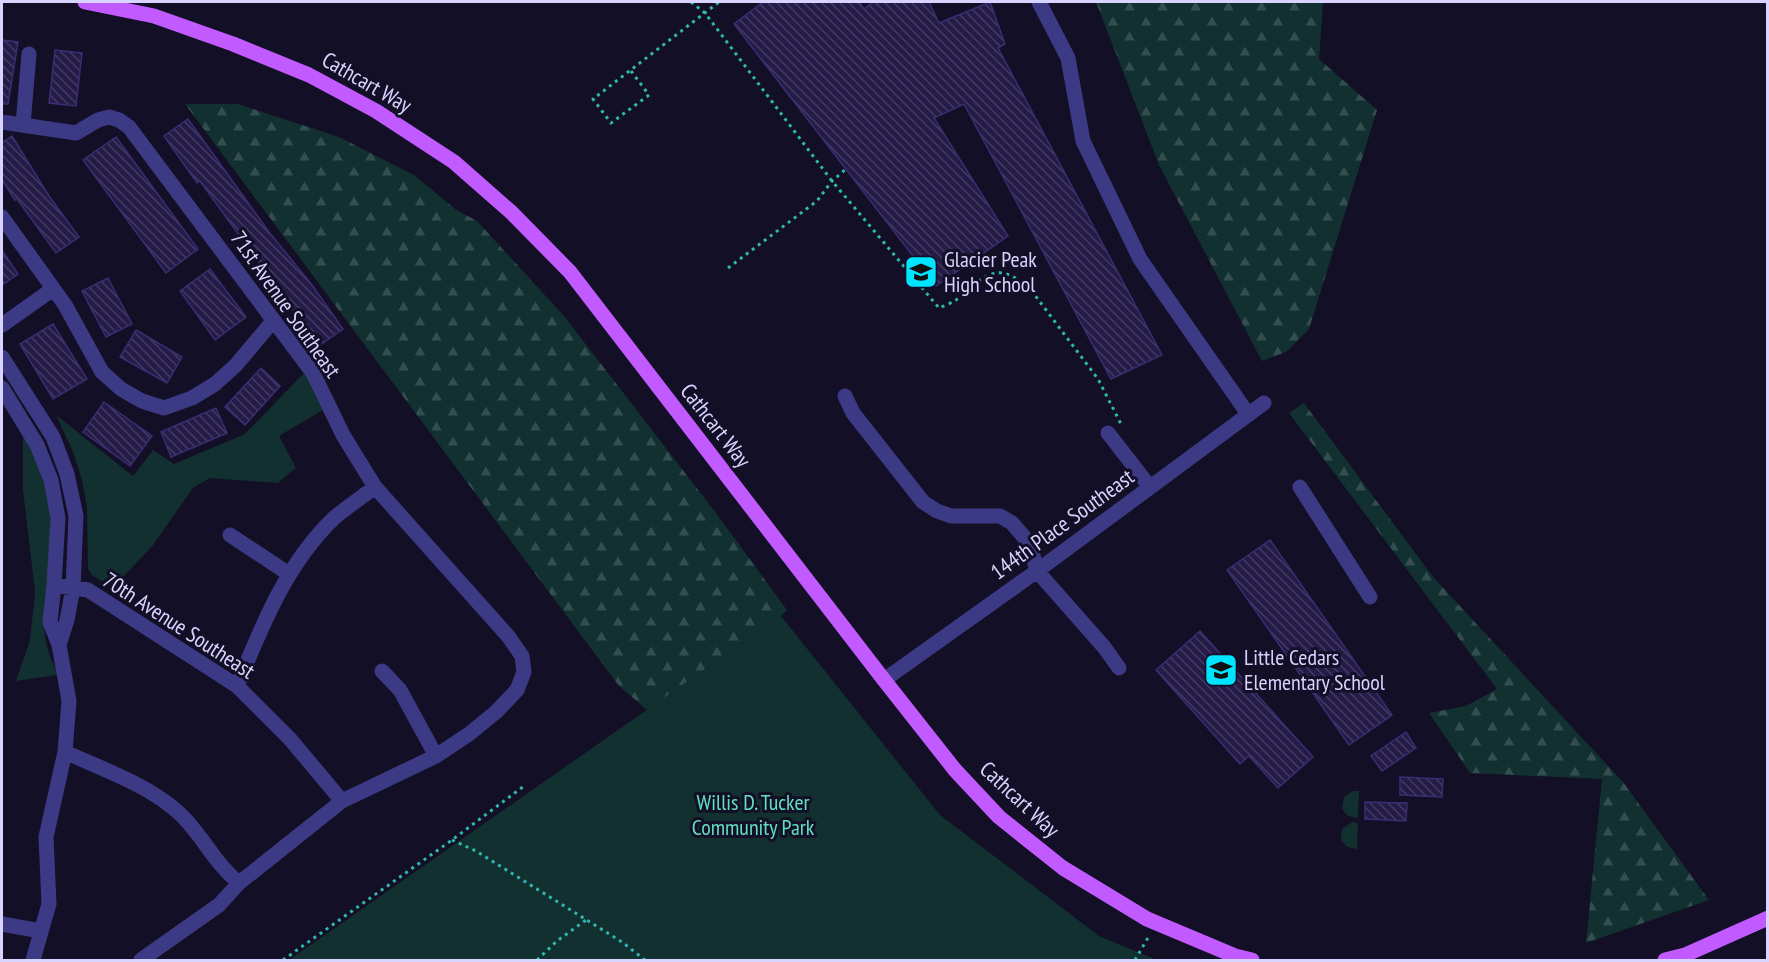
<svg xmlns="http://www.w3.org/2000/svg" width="1769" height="962" font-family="'PT Sans Narrow',sans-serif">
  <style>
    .forest { fill: url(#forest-firs) }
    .park { fill: #12302f }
    .building { fill: url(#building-back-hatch); stroke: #3b2d73; stroke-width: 1.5 }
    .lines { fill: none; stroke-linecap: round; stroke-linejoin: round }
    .path { stroke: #2fb8b0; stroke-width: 3; stroke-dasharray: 3 4.5; stroke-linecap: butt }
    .minor { stroke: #3d3a85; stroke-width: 15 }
    .major { stroke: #c25bff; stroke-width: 15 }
    .labels { text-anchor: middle; stroke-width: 6; stroke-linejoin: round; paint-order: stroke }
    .street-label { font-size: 22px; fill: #d9d4ff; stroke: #130f26 }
    .poi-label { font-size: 22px; fill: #d9d4ff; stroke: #130f26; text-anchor: start }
    .park-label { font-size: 22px; fill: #5fe0c0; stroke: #130f26 }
  </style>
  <defs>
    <pattern id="forest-firs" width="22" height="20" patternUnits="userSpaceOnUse" patternTransform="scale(1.5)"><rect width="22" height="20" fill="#12302f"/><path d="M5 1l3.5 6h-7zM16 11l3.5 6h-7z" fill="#344d4e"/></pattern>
    <pattern id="building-back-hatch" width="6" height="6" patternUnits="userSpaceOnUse" patternTransform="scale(1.5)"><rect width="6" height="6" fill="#241b47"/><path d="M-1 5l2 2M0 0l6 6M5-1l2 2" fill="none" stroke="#433b63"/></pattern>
  </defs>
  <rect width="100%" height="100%" fill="#130f26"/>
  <!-- forest -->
  <path class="forest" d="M1096,2H1323L1319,59L1377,110L1309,329L1286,352L1262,361L1159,165Z
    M185,104H238L339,137L414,175L455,209L477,221L564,316L716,513L787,610L781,616L647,710L619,686Z
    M1304,403L1433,577L1623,782L1709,900L1586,943L1602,779L1470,773L1429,713L1466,706L1497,689L1289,413Z"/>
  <!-- park -->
  <path class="park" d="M305,372L323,410L279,436L296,468L278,483L210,478L193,488L153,545L113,588L92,575L88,569L87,508L82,480L73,452L56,415L133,476L153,450L174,464L245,434Z
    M23,431C45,471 54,511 51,556C50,582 43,608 45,635C46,648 53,662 57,675L16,681L30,640L35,592L23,490Z
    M781,616L940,815L1099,936L1157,960H289Z
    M1353,791H1359L1358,818L1348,816L1342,809L1344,797Z
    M1352,822L1358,823L1357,849L1347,847L1341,840L1342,829Z"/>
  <!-- building -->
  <path class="building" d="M763,2H859L864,9L873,2H929L939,23L990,2L1005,44L998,48L1162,355L1111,379L964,104L934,118L1008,236L936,286L734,24Z
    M2,40L18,42L8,104H2Z
    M55,50L82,53L76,106L49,103Z
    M188,119L269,232L312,285L343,329L319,346L200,181L197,183L164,136Z
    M12,136L49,196L79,237L56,253L17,199L15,200L2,180V143Z
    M116,137L198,249L166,273L83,160Z
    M2,250L18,274L2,285Z
    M210,269L246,317L215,340L180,291Z
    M108,278L132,324L106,337L82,291Z
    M53,324L87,379L53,399L20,344Z
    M136,330L182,357L167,383L120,357Z
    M261,368L280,386L245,425L225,407Z
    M104,402L152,436L130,466L83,432Z
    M216,408L227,433L171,457L161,432Z
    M1270,540L1392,715L1349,745L1227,570Z
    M1200,631L1313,757L1278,788L1249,756L1240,764L1156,670Z
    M1406,732L1416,748L1382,771L1371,756Z
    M1400,777L1443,779L1442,797L1400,795Z
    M1365,802L1407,803L1406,821L1365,819Z"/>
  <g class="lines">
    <!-- path -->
    <path class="path" d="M691,2L705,13L832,181L939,308C944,306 951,303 956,300C969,290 984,271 1002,273C1013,274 1023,284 1031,290L1098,379L1121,424
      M631,71L649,95L611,123L593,99L719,2
      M728,268L817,201L832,181L846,169
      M452,840L476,851L622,942L645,960
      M283,960L452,840L524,786
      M537,960L557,941L586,920
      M1135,960L1149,936"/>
    <!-- minor -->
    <path class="minor" d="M1039,2L1068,58L1083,141L1140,259L1248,414
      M2,122L76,133L98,120L109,117L119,120L129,127L313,373L343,435L375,487L508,636L522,656L524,672L517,690L496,712L469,734L436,756L342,801L239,883L219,905L141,960
      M23,125L29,54
      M2,217L65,305L102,372L121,389L142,401L164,408L192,398L215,384L236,365L273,321
      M2,325L53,289
      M2,357L53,437L67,474L76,516L73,588L67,620L59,645
      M2,388L37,445L51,480L58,518L54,585L50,622L59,645L69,701L65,752L46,837L49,904L33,960
      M845,396L853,413L923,502L937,511L951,516H1000L1012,523L1030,544L1037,571L1104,647L1119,668
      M1108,433L1150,487
      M1300,487L1370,597
      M230,535L289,574
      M54,585L88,590L237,686L290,739L342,801
      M382,671L400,690L436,756
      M884,680L1037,571L1264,403
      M237,686C262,626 286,564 334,518C347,507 362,497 375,487
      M65,752C104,770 147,784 179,813C202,834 214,863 239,883
      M2,924L41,931"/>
    <!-- major -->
    <path class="major" d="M85,2L154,16L233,44L309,75L376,111L454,162L511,212L570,272L884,680L955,770L999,817L1063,868L1147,919L1235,956L1252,960
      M1665,960L1685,955L1768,918"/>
  </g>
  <!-- icons -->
  <defs>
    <g id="school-square" transform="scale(1.725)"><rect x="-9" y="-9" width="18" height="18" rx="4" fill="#00e5ff" stroke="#130f26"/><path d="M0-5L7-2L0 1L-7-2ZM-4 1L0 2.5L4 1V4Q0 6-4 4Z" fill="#111"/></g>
  </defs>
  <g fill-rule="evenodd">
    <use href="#school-square" x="921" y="272"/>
    <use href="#school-square" x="1221" y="670"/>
  </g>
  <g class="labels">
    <!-- street labels -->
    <g class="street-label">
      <text transform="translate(367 82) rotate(30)" y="8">Cathcart Way</text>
      <text transform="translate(286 304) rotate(55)" y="8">71st Avenue Southeast</text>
      <text transform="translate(716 425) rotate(52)" y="8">Cathcart Way</text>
      <text transform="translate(1062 524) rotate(-36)" y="8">144th Place Southeast</text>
      <text transform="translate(179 625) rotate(33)" y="8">70th Avenue Southeast</text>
      <text transform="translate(1020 799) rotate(43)" y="8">Cathcart Way</text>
    </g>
    <!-- poi labels -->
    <g class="poi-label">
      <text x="944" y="267">Glacier Peak<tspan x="944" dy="25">High School</tspan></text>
      <text x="1244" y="665">Little Cedars<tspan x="1244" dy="25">Elementary School</tspan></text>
    </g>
    <!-- park labels -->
    <g class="park-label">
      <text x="753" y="810">Willis D. Tucker<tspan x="753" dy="25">Community Park</tspan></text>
    </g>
  </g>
  <!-- border -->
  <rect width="1769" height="962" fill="none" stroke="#d9d4ff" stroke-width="6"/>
</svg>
